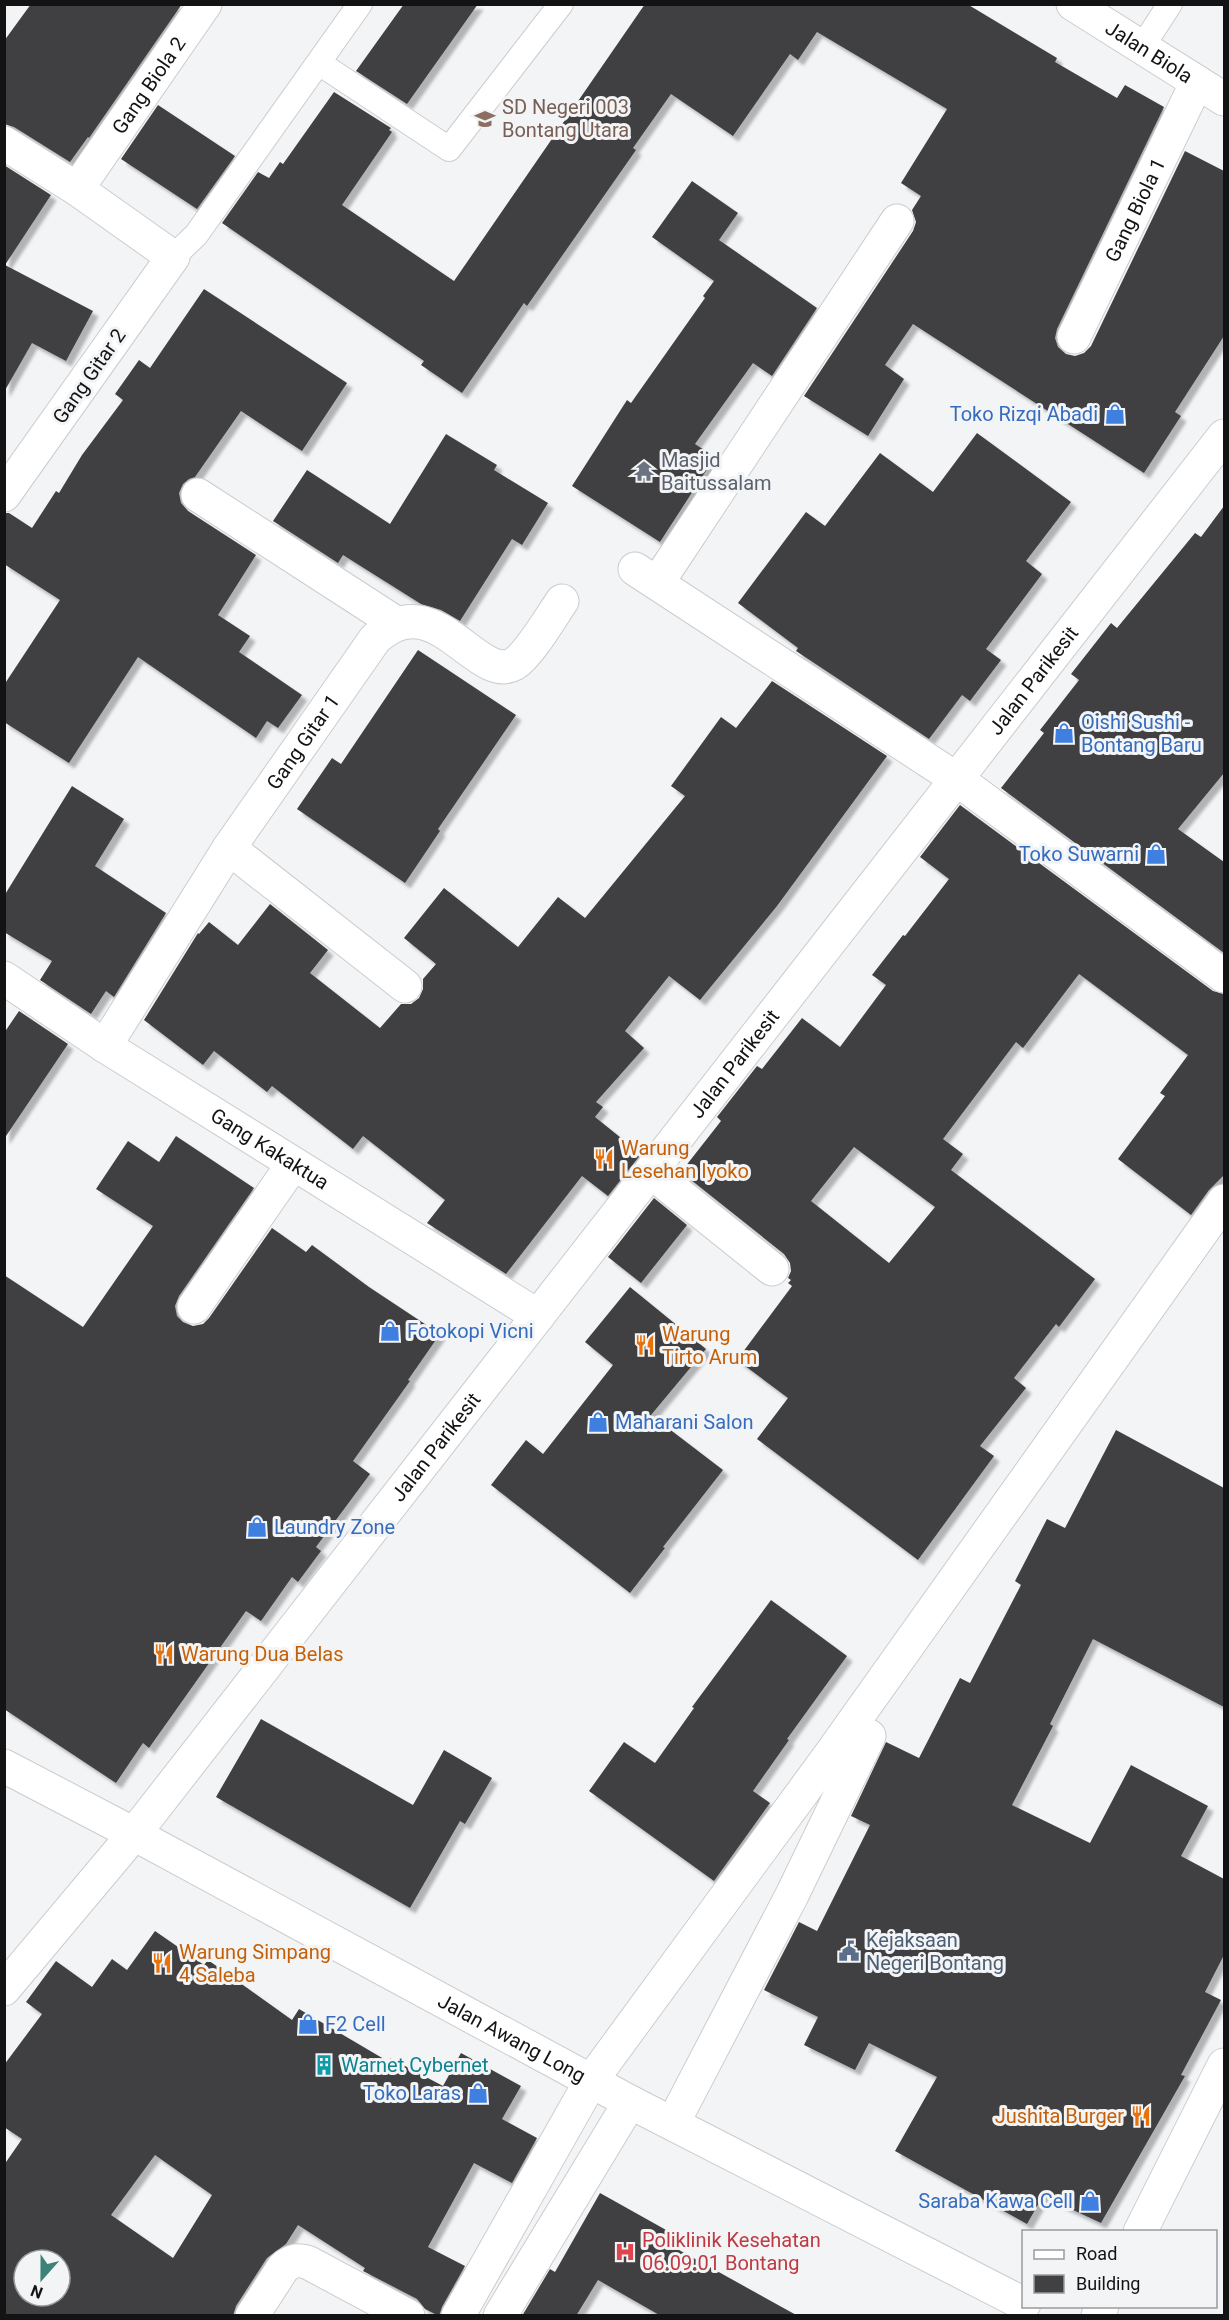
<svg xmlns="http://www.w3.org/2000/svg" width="1229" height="2320" font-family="Roboto,sans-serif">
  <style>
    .building { fill: #414143; fill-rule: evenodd; filter: url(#shadow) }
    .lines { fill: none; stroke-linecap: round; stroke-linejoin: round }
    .lane-casing { stroke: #cbccce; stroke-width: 26 }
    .street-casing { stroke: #cbccce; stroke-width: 35 }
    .secondary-casing { stroke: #cbccce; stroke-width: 35 }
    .lane { stroke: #fff; stroke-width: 24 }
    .street { stroke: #fff; stroke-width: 33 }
    .secondary { stroke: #fff; stroke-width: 33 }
    .labels { text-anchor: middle; stroke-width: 6; stroke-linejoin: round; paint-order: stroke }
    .street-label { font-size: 20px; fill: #131314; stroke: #f3f4f6 }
    .education-label { font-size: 20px; fill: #785e54; stroke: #f3f4f6; text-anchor: start }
    .shop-label { font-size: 20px; fill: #366cbe; stroke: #f3f4f6; text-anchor: start }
    .worship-label { font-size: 20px; fill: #5b616d; stroke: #f3f4f6; text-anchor: start }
    .food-label { font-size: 20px; fill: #c56008; stroke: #f3f4f6; text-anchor: start }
    .service-label { font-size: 20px; fill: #4e5e75; stroke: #f3f4f6; text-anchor: start }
    .culture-label { font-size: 20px; fill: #0d838f; stroke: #f3f4f6; text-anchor: start }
    .health-label { font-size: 20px; fill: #be3a42; stroke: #f3f4f6; text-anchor: start }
  </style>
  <defs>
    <filter id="shadow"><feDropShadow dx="5.5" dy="5.5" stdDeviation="1.5" flood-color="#0004"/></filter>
  </defs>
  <rect width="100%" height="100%" fill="#f3f4f6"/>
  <!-- building -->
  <path class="building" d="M31,4H182L89,138L88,137L70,162L14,127L4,124V41Z
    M404,4H478L407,104L356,71Z
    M645,4H967L1057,58L1055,62L1117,98L1125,85L1164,107L1057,329L1055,338L1058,347L1066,354L1075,356L1084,353L1091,346L1185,151L1224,171V336L1175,412L1181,416L1144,473L913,324L885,365L904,379L868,436L804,396L913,231L916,222L912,210L921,196L901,183L947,109L817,32L798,60L790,54L733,136L671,94L633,148L636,150L527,306L524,303L462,393L421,365L424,361L222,223L258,172L269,178L280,162L283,164L334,92L391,128L389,130L392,132L342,205L454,281Z
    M158,105L235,156L197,209L121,159Z
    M4,165L51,195L5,265L93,311L66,361L32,343L4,392Z
    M692,181L738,213L719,240L817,308L772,376L753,363L695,444L715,457L660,542L572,486L627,400L631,403L705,298L703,296L714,281L652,237Z
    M204,289L347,383L302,451L241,411L195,477L189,479L183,484L179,493L181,503L188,511L256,555L218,615L250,636L239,652L302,695L278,728L267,721L256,738L138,657L69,763L4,722V685L60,600L4,564V513H9L32,528L56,491L59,493L82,455L123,400L115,394L139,360L150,368Z
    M977,433L1071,502L1026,561L1042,574L986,649L1001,660L970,701L962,695L929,739L796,651L798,648L738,603L806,512L825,526L880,453L933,492Z
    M446,434L497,465L494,470L548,503L522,545L512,539L460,621L441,610L421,604L343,555L338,563L273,521L307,470L390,524Z
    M1224,506V773L1178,829L1224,862V953L1001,788L1044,733L1040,730L1079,680L1071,674L1111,623L1117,628L1195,533L1201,537Z
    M418,650L516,715L438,829L440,831L405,883L297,809L332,758L341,764Z
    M772,681L887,756L777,906L700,1000L669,976L625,1031L644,1048L596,1102L603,1107L595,1117L641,1154L608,1196L582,1176L506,1274L427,1223L445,1200L363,1136L353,1149L272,1086L267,1092L214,1051L203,1065L144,1020L198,933L199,934L209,922L238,945L270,904L328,950L310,973L380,1028L401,1004H411L419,998L423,989V979L436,964L404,938L444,888L518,947L558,897L585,918L685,796L671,786L721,717L736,728Z
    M72,786L124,819L95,866L166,913L114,997L106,991L91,1014L40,980L52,961L4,932V896Z
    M960,805L1213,991L1224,994V1175L1209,1190L1191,1215L1118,1159L1165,1096L1160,1093L1188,1055L1079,974L1023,1048L1016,1042L943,1139L963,1154L951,1170L1095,1279L1059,1327L1056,1324L1014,1378L1026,1388L980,1446L994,1456L918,1560L757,1439L788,1398L737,1360L792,1286L788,1283L791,1280L788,1278L791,1271L790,1263L784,1254L681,1172L721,1121L717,1117L757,1066L762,1069L802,1018L840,1047L886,985L872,975L903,935L905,936L949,879L920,857ZM854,1147L935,1207L889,1263L811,1201Z
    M19,1011L68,1044L4,1139V1033Z
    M176,1136L254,1188L179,1296L175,1306L177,1316L183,1322L193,1326L203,1324L209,1318L272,1228L306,1252L312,1245L369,1287L440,1334L408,1380L410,1381L353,1461L370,1474L316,1547L321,1551L298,1582L292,1577L261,1621L246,1611L149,1748L143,1743L116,1783L4,1709V1275L83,1327L153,1226L96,1189L128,1141L159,1162Z
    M654,1198L687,1225L641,1283L608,1257Z
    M630,1287L706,1349L651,1415L723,1470L663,1547L665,1548L630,1593L491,1485L526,1440L543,1454L613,1365L585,1342Z
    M1116,1430L1224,1488V1707L1093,1639L1050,1724L1053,1726L1012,1805L1090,1843L1131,1765L1208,1806L1181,1856L1224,1879V1955L1205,1992L1221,2000L1181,2075L1185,2076L1101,2223L1043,2196L1027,2224L895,2151L937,2077L869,2043L855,2070L804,2045L818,2017L764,1990L799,1922L817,1931L870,1825L851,1816L886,1742L919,1758L960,1678L970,1683L1021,1585L1015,1581L1047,1519L1065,1528Z
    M771,1600L847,1656L787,1739L789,1740L753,1791L770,1803L714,1881L589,1791L624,1742L655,1763L694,1708L692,1707Z
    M261,1719L413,1805L444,1750L492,1778L465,1824L460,1821L410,1908L216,1797Z
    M155,1931L204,1965L208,1960L292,2020L299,2009L389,2062L390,2058L443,2086L461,2053L521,2086L502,2119L537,2138L512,2183L474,2163L428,2247L465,2266L442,2307L439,2316L425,2309L417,2299L363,2271L365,2268L298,2225L286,2244L267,2258L236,2306L233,2316H4V2165L22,2139L4,2127V2065L42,2014L26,2002L56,1961L92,1987L112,1959L127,1970ZM155,2155L212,2195L173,2258L111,2215ZM24,2260H60V2296H24Z
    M600,2193L675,2235L670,2245L798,2316H661L598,2280L576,2316H522L550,2269L555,2272Z"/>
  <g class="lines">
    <!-- lane casing -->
    <g class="lane-casing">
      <path id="lane" d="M1142,47L1170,4
        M319,63L449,149L561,4
        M173,257L196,235L360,4"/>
    </g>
    <!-- street casing -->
    <g class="street-casing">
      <g id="street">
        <path id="s1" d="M1073,4L1224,99"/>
        <path d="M4,143L77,189L173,257L4,495"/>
        <path id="s2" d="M77,189L205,4"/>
        <path id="s3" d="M1074,337L1197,82"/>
        <path d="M198,495L396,623"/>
        <path d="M635,569L958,780L1224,976"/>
        <path d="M658,582L897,221"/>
        <path d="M229,848L405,986"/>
        <path id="s4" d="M4,978L105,1046L538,1316"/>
        <path id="s5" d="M105,1046L229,848L375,639C434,582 477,685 514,664C529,655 551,617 562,601"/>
        <path d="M651,1172L772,1269"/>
        <path d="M194,1307L293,1164"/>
        <path d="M673,2123L792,1895L869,1736"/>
        <path d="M1140,2232L1224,2065"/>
        <path d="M252,2316L283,2268C292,2260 298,2259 309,2263L408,2316"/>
        <path d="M458,2316L591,2081L830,1755L1224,1201"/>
        <path d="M500,2316L630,2102"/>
        <path d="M1098,2316L1102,2306"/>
      </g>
    </g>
    <!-- secondary casing -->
    <g class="secondary-casing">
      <g id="secondary">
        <path id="s6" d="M4,1766L134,1834L630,2102L1024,2304"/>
        <path id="s7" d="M4,1989L134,1834L1224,436"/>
      </g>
    </g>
    <!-- lane -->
    <use href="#lane" class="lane"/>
    <!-- street -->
    <use href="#street" class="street"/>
    <!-- secondary -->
    <use href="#secondary" class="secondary"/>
  </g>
  <!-- icons -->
  <defs>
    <g id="school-bare" transform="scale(1.62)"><path d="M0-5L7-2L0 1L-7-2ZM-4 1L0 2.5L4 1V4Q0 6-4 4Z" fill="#8d6e63" stroke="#f3f4f6" stroke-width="2.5" paint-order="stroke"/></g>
    <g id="shop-bare" transform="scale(1.62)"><path d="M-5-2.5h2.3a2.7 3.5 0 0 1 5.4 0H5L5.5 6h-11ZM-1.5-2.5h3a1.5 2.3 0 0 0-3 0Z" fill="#3f7fe0" stroke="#f3f4f6" stroke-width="2.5" paint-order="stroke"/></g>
    <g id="temple-bare" transform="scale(1.62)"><path d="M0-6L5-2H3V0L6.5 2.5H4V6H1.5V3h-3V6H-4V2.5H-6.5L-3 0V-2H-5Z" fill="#6b7280" stroke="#f3f4f6" stroke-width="2.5" paint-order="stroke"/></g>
    <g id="restaurant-bare" transform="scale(1.62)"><path d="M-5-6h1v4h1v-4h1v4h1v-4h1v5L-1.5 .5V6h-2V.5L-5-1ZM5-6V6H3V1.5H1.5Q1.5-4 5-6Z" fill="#e8710a" stroke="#f3f4f6" stroke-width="2.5" paint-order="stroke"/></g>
    <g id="civic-bare" transform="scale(1.62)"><path d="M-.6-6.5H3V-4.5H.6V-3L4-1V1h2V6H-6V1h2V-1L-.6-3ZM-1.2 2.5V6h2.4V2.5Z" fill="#5c6f8a" stroke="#f3f4f6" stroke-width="2.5" paint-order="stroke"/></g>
    <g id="building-bare" transform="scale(1.62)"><path d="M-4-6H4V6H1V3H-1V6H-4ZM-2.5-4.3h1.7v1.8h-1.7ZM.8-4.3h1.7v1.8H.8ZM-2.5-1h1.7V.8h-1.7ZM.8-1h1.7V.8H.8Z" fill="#0f9aa8" stroke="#f3f4f6" stroke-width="2.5" paint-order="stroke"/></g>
    <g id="hospital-bare" transform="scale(1.62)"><path d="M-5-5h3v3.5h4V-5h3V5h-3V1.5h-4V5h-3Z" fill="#e0444e" stroke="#f3f4f6" stroke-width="2.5" paint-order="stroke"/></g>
  </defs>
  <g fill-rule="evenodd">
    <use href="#school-bare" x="485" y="119"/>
    <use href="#shop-bare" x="1115" y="414"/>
    <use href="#temple-bare" x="644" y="471"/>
    <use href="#shop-bare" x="1064" y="733"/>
    <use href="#shop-bare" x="1156" y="854"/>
    <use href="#restaurant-bare" x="604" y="1159"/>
    <use href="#shop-bare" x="390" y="1331"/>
    <use href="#restaurant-bare" x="645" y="1345"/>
    <use href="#shop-bare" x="598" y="1422"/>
    <use href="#shop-bare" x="257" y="1527"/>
    <use href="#restaurant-bare" x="164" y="1654"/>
    <use href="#civic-bare" x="849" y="1951"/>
    <use href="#restaurant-bare" x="162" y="1963"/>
    <use href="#shop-bare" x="308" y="2024"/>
    <use href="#building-bare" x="324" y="2065"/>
    <use href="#shop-bare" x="478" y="2093"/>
    <use href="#restaurant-bare" x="1141" y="2116"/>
    <use href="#shop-bare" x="1090" y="2201"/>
    <use href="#hospital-bare" x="625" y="2252"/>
  </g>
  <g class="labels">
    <!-- street labels -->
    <g class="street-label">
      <text dy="7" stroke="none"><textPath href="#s1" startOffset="90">Jalan Biola</textPath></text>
      <text dy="7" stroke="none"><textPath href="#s2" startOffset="126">Gang Biola 2</textPath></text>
      <text dy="7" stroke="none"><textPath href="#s3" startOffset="141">Gang Biola 1</textPath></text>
      <text transform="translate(89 376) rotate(-55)" y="7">Gang Gitar 2</text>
      <text dy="7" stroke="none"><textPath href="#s7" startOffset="1665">Jalan Parikesit</textPath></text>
      <text dy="7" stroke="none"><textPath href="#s5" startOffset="363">Gang Gitar 1</textPath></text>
      <text dy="7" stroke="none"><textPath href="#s7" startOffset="1179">Jalan Parikesit</textPath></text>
      <text dy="7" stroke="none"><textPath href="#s4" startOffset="316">Gang Kakaktua</textPath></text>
      <text dy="7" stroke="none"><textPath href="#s7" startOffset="693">Jalan Parikesit</textPath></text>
      <text dy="7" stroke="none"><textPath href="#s6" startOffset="576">Jalan Awang Long</textPath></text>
    </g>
    <!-- education labels -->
    <g class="education-label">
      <text x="502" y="114">SD Negeri 003<tspan x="502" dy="23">Bontang Utara</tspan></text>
    </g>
    <!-- shop labels -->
    <g class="shop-label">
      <text x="1098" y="421" text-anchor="end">Toko Rizqi Abadi</text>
      <text x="1081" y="729">Oishi Sushi -<tspan x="1081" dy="23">Bontang Baru</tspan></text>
      <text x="1139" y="861" text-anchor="end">Toko Suwarni</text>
      <text x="407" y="1338">Fotokopi Vicni</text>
      <text x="615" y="1429">Maharani Salon</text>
      <text x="274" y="1534">Laundry Zone</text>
      <text x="325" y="2031">F2 Cell</text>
      <text x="461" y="2100" text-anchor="end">Toko Laras</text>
      <text x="1073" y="2208" text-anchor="end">Saraba Kawa Cell</text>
    </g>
    <!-- worship labels -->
    <g class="worship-label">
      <text x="661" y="467">Masjid<tspan x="661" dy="23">Baitussalam</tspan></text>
    </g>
    <!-- food labels -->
    <g class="food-label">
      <text x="621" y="1155">Warung<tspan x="621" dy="23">Lesehan Iyoko</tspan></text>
      <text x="662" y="1341">Warung<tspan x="662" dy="23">Tirto Arum</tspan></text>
      <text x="181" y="1661">Warung Dua Belas</text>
      <text x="179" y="1959">Warung Simpang<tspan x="179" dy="23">4 Saleba</tspan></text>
      <text x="1124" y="2123" text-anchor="end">Jushita Burger</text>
    </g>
    <!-- service labels -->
    <g class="service-label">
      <text x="866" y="1947">Kejaksaan<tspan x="866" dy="23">Negeri Bontang</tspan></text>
    </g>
    <!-- culture labels -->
    <g class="culture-label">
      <text x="341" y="2072">Warnet Cybernet</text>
    </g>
    <!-- health labels -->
    <g class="health-label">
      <text x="642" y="2247">Poliklinik Kesehatan<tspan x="642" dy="23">06.09.01 Bontang</tspan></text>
    </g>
  </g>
  <!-- border -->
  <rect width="1229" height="2320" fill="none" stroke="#131314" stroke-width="12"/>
  <!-- legend -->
  <rect x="1022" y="2230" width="195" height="78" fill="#f3f4f6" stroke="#999a9c" stroke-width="1.5"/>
  <rect x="1034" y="2250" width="30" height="9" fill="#ffffff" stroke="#999a9c" stroke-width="1.5"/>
  <text x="1076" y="2260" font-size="18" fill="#131314">Road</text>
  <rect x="1034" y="2275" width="30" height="18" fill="#414143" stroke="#999a9c" stroke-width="1.5"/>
  <text x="1076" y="2290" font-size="18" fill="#131314">Building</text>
  <!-- north arrow -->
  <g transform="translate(42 2278) rotate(201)"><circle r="28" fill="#f3f4f6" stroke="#999a9c" stroke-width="1.5"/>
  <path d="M0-4.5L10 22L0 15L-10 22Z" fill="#3d8278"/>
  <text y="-9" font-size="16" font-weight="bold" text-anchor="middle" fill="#131314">N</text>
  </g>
</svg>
